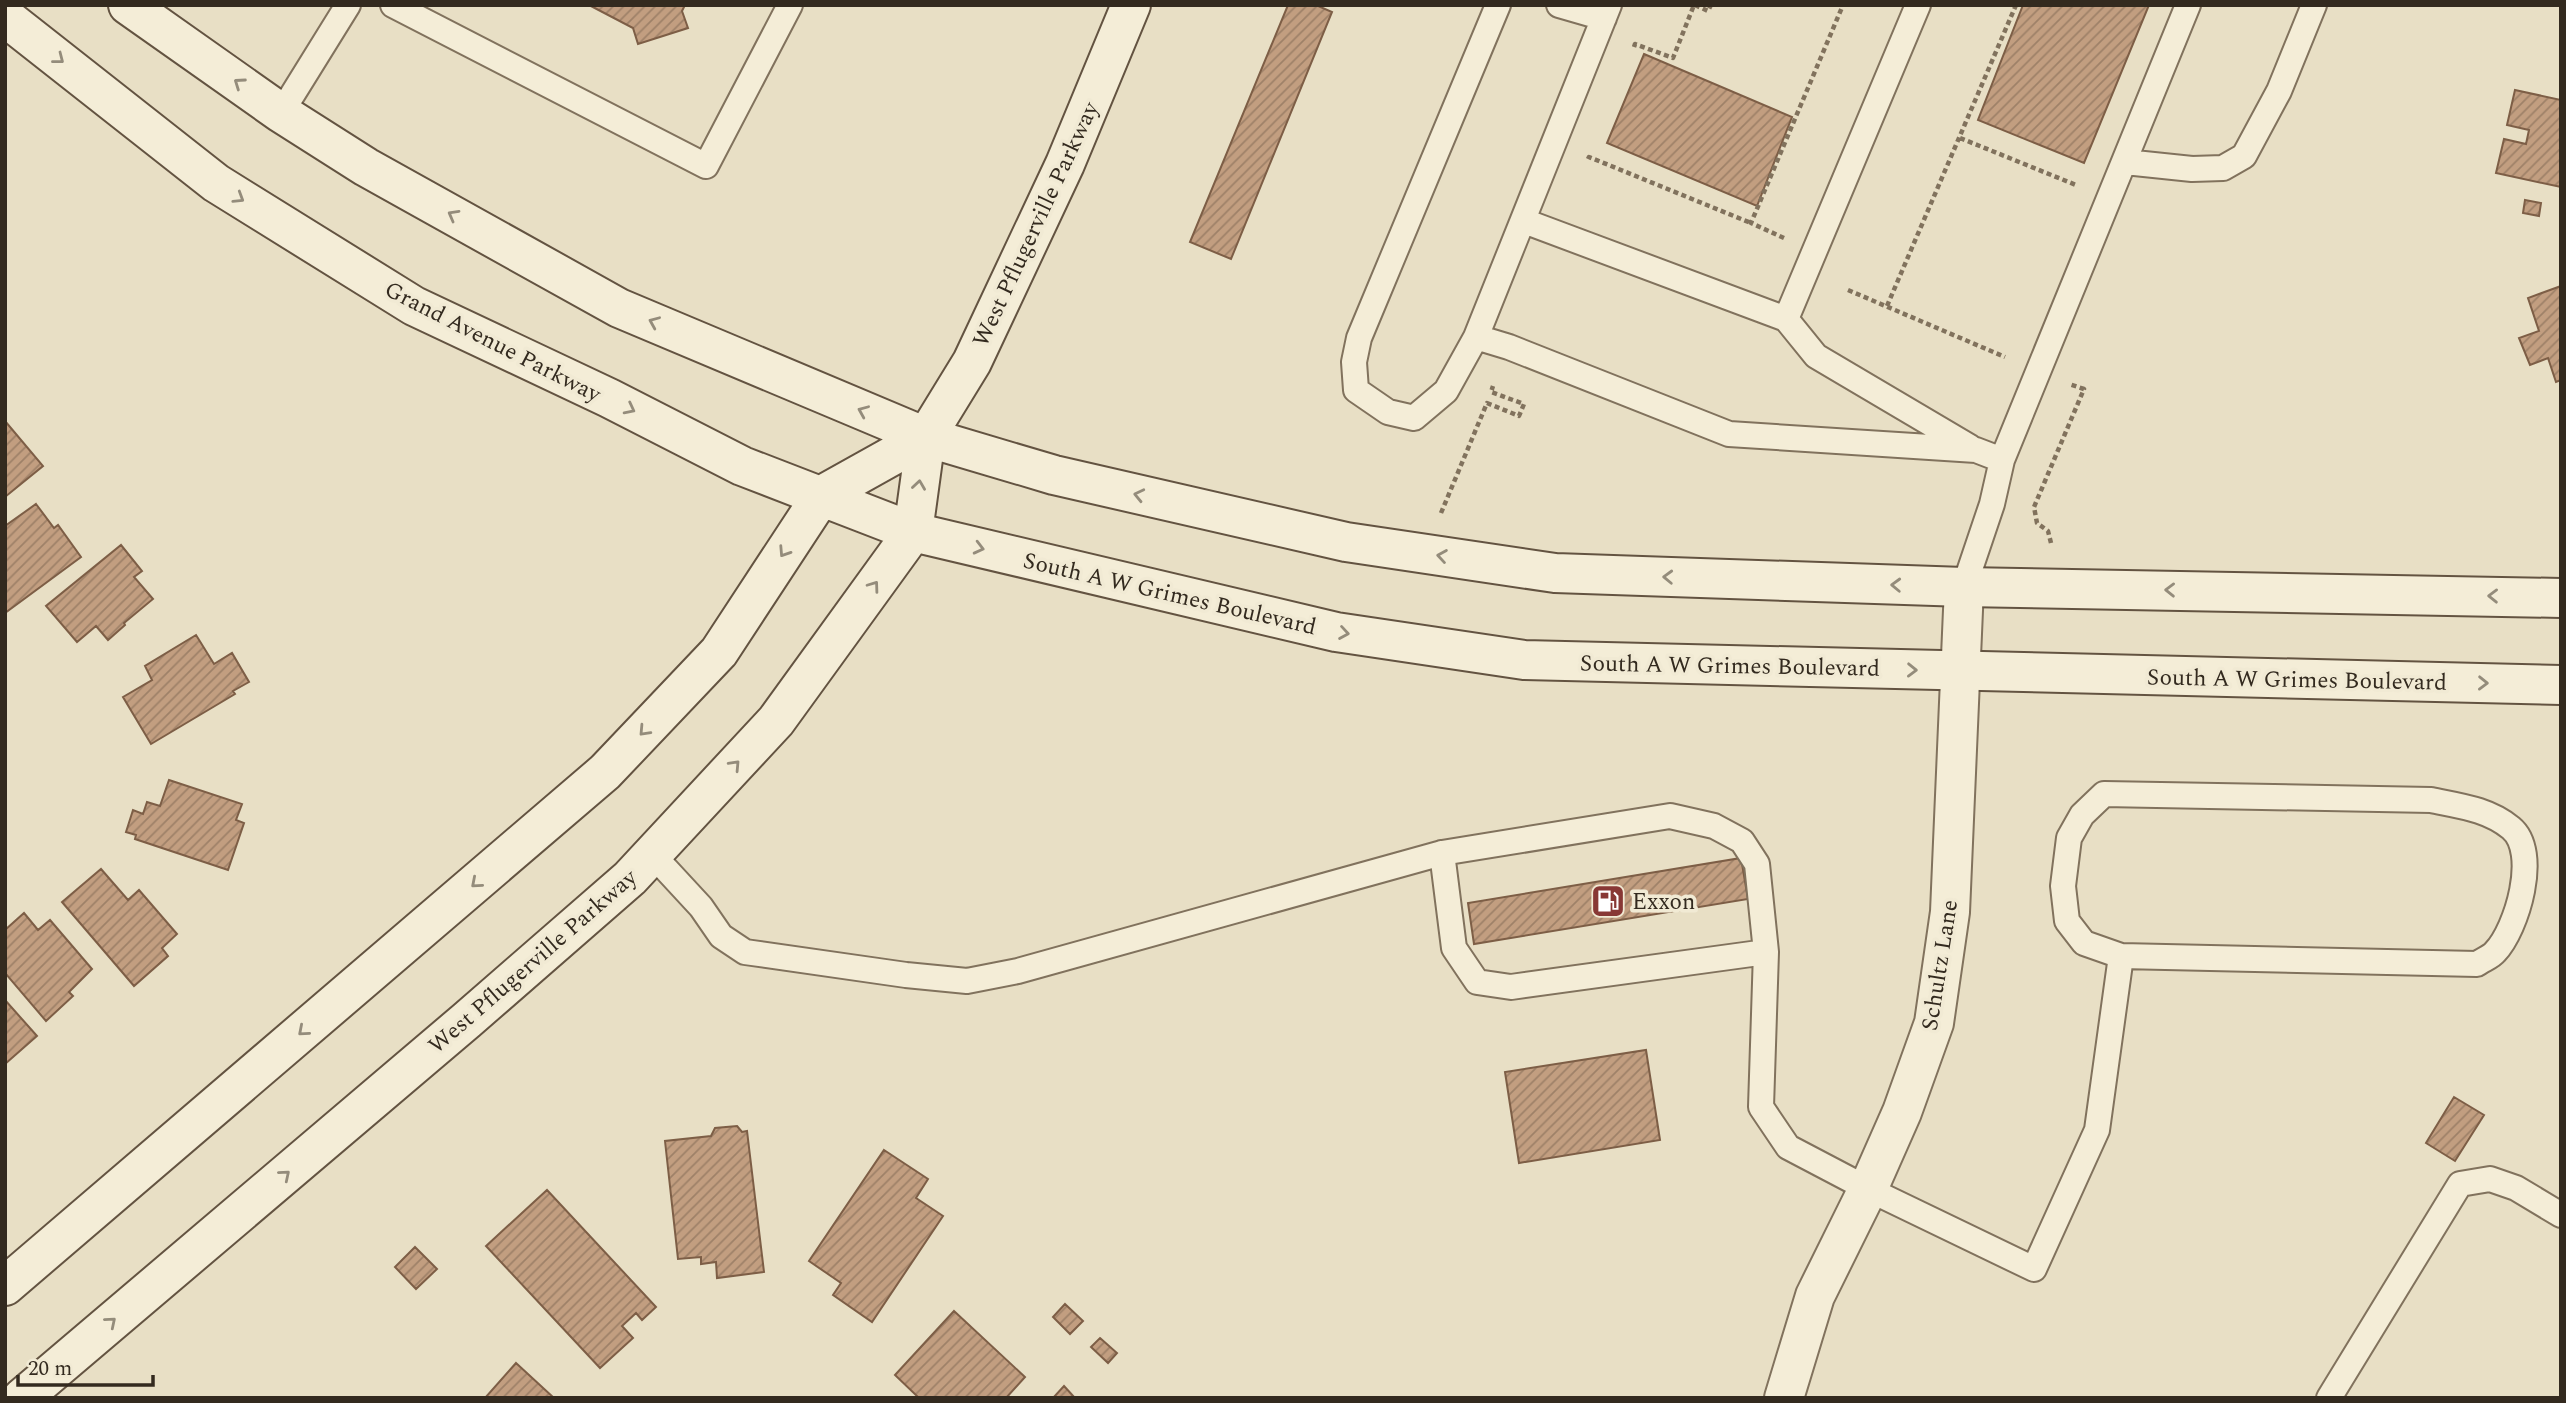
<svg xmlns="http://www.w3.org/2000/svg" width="2566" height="1403" font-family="Spectral,serif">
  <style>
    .building { fill: url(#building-hatch); stroke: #7d5e46; stroke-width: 2 }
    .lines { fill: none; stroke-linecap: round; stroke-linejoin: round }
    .service-casing { stroke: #81725d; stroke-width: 28 }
    .tertiary-casing { stroke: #81725d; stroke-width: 42 }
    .secondary-casing { stroke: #635341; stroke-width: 42 }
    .path { stroke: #81725d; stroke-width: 4.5; stroke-dasharray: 5 3.5; stroke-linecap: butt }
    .service { stroke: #f4edd7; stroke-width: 24 }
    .tertiary { stroke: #f4edd7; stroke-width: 38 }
    .secondary { stroke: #f4edd7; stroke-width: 38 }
    .oneway { stroke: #948c7b }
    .labels { text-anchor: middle; stroke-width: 7; stroke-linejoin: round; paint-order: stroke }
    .street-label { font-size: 23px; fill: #332a1f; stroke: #f1ead4 }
    .poi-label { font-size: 23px; fill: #332a1f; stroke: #f1ead4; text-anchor: start }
  </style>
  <defs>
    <pattern id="building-hatch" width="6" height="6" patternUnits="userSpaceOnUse" patternTransform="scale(1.75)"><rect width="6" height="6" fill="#c29e80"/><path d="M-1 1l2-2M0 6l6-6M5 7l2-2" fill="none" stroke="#9e8168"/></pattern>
  </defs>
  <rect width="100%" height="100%" fill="#e8dfc5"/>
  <!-- building -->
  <path class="building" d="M589,5H685L682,11L688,28L638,44L633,28Z
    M1288,5H1316L1332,12L1231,259L1190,242Z
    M2023,5H2149L2084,163L1978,120Z
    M1644,54L1792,117L1757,206L1607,143Z
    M2515,90L2561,100V187L2496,173L2504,139L2526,144L2529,130L2507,125Z
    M2525,200L2541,203L2539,216L2523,213Z
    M2561,286V380L2556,382L2548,358L2530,365L2519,338L2539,331L2528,298Z
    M5,421L43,466L5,497Z
    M36,504L54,528L58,525L81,557L5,613V526Z
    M121,545L142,571L134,577L153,599L124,623L125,625L108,640L96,626L77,642L46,606Z
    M196,635L214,664L232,653L249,682L233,691L235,694L151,744L123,697L152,680L145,666Z
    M169,780L242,804L236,820L244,823L228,870L135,839L136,835L126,832L133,810L143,814L147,802L160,806Z
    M1741,858L1748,899L1474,944L1468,903Z
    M101,869L128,900L139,890L177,934L162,948L168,956L134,986L62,902Z
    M24,913L38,930L50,920L92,969L69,992L73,996L46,1021L5,973V930Z
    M5,1000L37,1036L5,1064Z
    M1646,1050L1660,1140L1519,1163L1505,1072Z
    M2454,1097L2484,1115L2455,1161L2426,1143Z
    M737,1126L742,1132L747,1131L764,1272L717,1278L716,1262L701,1264V1257L678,1259L665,1141L711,1136L715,1128Z
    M884,1150L928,1179L916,1198L943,1216L872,1322L833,1295L841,1283L809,1261Z
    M547,1190L656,1307L642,1320L636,1313L622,1326L633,1338L600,1368L486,1246Z
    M415,1247L437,1269L416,1289L395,1267Z
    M1065,1304L1083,1321L1070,1334L1053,1317Z
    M954,1311L1025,1377L1006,1398H919L895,1375Z
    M1100,1338L1117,1353L1108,1363L1091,1347Z
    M516,1363L554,1398H485Z
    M1064,1386L1075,1398H1053Z"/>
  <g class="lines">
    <!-- service casing -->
    <g class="service-casing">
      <path id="service" d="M393,5L706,166L790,5
        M1498,5L1359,338L1354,362L1356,390L1388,412L1414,418L1446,391L1476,337L1609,5
        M1559,5L1604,18
        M1918,5L1786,319L1816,356L1970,447
        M281,113L348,5
        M2125,162L2192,169L2223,168L2244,156L2279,91L2314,5
        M1524,221L1786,319
        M1476,337L1509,347L1729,434L1976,450L2002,460L1992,504L1964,587
        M2002,460L2188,5
        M1442,853L1454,948L1477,982L1511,987L1766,952
        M652,854L701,907L721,936L745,952L906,975L967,981L1018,971L1442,853L1670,816L1714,826L1742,841L1757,864L1766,952L1761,1107L1788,1147L1868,1189L2034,1269L2097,1130L2121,956L2477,964C2482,960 2491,957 2495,952C2517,929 2540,852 2511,828C2488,809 2460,806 2431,800L2104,794L2082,815L2069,838L2063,886L2067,921L2084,943L2121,956
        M2329,1398L2460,1184L2490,1179L2516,1188L2561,1215"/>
    </g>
    <!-- tertiary casing -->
    <g class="tertiary-casing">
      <path id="tertiary" d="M1784,1398L1815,1296L1868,1189L1902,1112L1934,1023L1950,912L1964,587"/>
    </g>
    <!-- secondary casing -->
    <g class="secondary-casing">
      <path id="secondary" d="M128,5L281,113L366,167L619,308L926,437L1054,475L1346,542L1555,573L1964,587L2561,598
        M5,17L216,183L414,306L609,398L742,466L913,532L1336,632L1524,660L2561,685
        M5,1286L605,772L719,652L822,495L926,437
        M22,1398L467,1020L630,878L776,721L913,532L926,437L972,362L1065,164L1131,5"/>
    </g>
    <!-- path -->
    <path class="path" d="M1695,5L1708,11L1711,5
      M1634,47L1635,44L1673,58L1694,5
      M1960,138L2076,185
      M1588,159L1589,157L1751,223
      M1784,238L1751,223L1843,5
      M1848,290L2005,357
      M1887,306L2016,5
      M1441,513L1487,403L1519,416L1524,404L1491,392L1493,386
      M2051,543L2048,531L2037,523L2034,507L2084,389L2069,384"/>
    <!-- service -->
    <use href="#service" class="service"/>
    <!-- tertiary -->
    <use href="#tertiary" class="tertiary"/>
    <!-- secondary -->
    <use href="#secondary" class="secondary"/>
  </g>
  <!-- one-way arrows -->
  <defs><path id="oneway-chevron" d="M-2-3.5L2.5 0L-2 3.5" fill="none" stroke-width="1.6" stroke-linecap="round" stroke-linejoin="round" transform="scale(1.75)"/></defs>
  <g class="oneway">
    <use href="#oneway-chevron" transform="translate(59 59) rotate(38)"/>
    <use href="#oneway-chevron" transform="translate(239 83) rotate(-145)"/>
    <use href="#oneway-chevron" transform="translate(239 198) rotate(32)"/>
    <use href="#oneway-chevron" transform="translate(453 215) rotate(-151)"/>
    <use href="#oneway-chevron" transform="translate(654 322) rotate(-157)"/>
    <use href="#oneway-chevron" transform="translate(630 409) rotate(27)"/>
    <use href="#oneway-chevron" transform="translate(863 411) rotate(-157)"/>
    <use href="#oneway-chevron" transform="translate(919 485) rotate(-82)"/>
    <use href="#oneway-chevron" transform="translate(1139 495) rotate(-167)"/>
    <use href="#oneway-chevron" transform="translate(979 548) rotate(14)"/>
    <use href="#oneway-chevron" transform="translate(784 552) rotate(123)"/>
    <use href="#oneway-chevron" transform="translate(1442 556) rotate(-171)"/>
    <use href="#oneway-chevron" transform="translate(1668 577) rotate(-178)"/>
    <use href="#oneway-chevron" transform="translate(1896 585) rotate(-178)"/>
    <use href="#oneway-chevron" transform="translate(874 586) rotate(-54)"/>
    <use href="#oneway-chevron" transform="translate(2170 590) rotate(-179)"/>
    <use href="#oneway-chevron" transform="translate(2493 596) rotate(-179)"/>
    <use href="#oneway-chevron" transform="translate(1344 633) rotate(9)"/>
    <use href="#oneway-chevron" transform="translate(1912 670) rotate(1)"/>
    <use href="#oneway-chevron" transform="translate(2483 683) rotate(1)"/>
    <use href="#oneway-chevron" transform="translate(644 731) rotate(133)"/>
    <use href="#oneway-chevron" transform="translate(735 765) rotate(-47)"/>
    <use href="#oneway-chevron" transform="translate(476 883) rotate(139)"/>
    <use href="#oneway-chevron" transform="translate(303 1031) rotate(139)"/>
    <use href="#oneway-chevron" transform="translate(285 1175) rotate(-40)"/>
    <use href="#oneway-chevron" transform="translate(111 1322) rotate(-40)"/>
  </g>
  <!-- icons -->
  <defs>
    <g id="fuel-square" transform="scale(1.75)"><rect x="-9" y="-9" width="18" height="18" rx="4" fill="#883835" stroke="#f1ead4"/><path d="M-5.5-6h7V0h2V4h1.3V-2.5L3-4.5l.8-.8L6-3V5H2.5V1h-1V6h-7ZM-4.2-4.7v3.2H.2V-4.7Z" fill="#fff"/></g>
  </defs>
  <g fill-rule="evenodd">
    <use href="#fuel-square" x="1608" y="901"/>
  </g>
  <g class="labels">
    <!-- street labels -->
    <g class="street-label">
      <text transform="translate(1035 224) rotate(-65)" y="8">West Pflugerville Parkway</text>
      <text transform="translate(493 341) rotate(27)" y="8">Grand Avenue Parkway</text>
      <text transform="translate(1170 593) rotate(13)" y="8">South A W Grimes Boulevard</text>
      <text transform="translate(1730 665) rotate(1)" y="8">South A W Grimes Boulevard</text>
      <text transform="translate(2297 679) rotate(1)" y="8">South A W Grimes Boulevard</text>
      <text transform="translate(532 961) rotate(-41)" y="8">West Pflugerville Parkway</text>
      <text transform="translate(1939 965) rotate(-81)" y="8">Schultz Lane</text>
    </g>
    <!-- poi labels -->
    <g class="poi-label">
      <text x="1632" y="909">Exxon</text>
    </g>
  </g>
  <!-- border -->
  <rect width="2566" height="1403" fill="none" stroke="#332a1f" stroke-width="14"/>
  <!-- scale -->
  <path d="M18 1375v10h135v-10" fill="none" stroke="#332a1f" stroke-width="3.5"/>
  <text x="28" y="1375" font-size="21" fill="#332a1f" stroke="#f1ead4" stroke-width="5" paint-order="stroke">20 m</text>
</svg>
